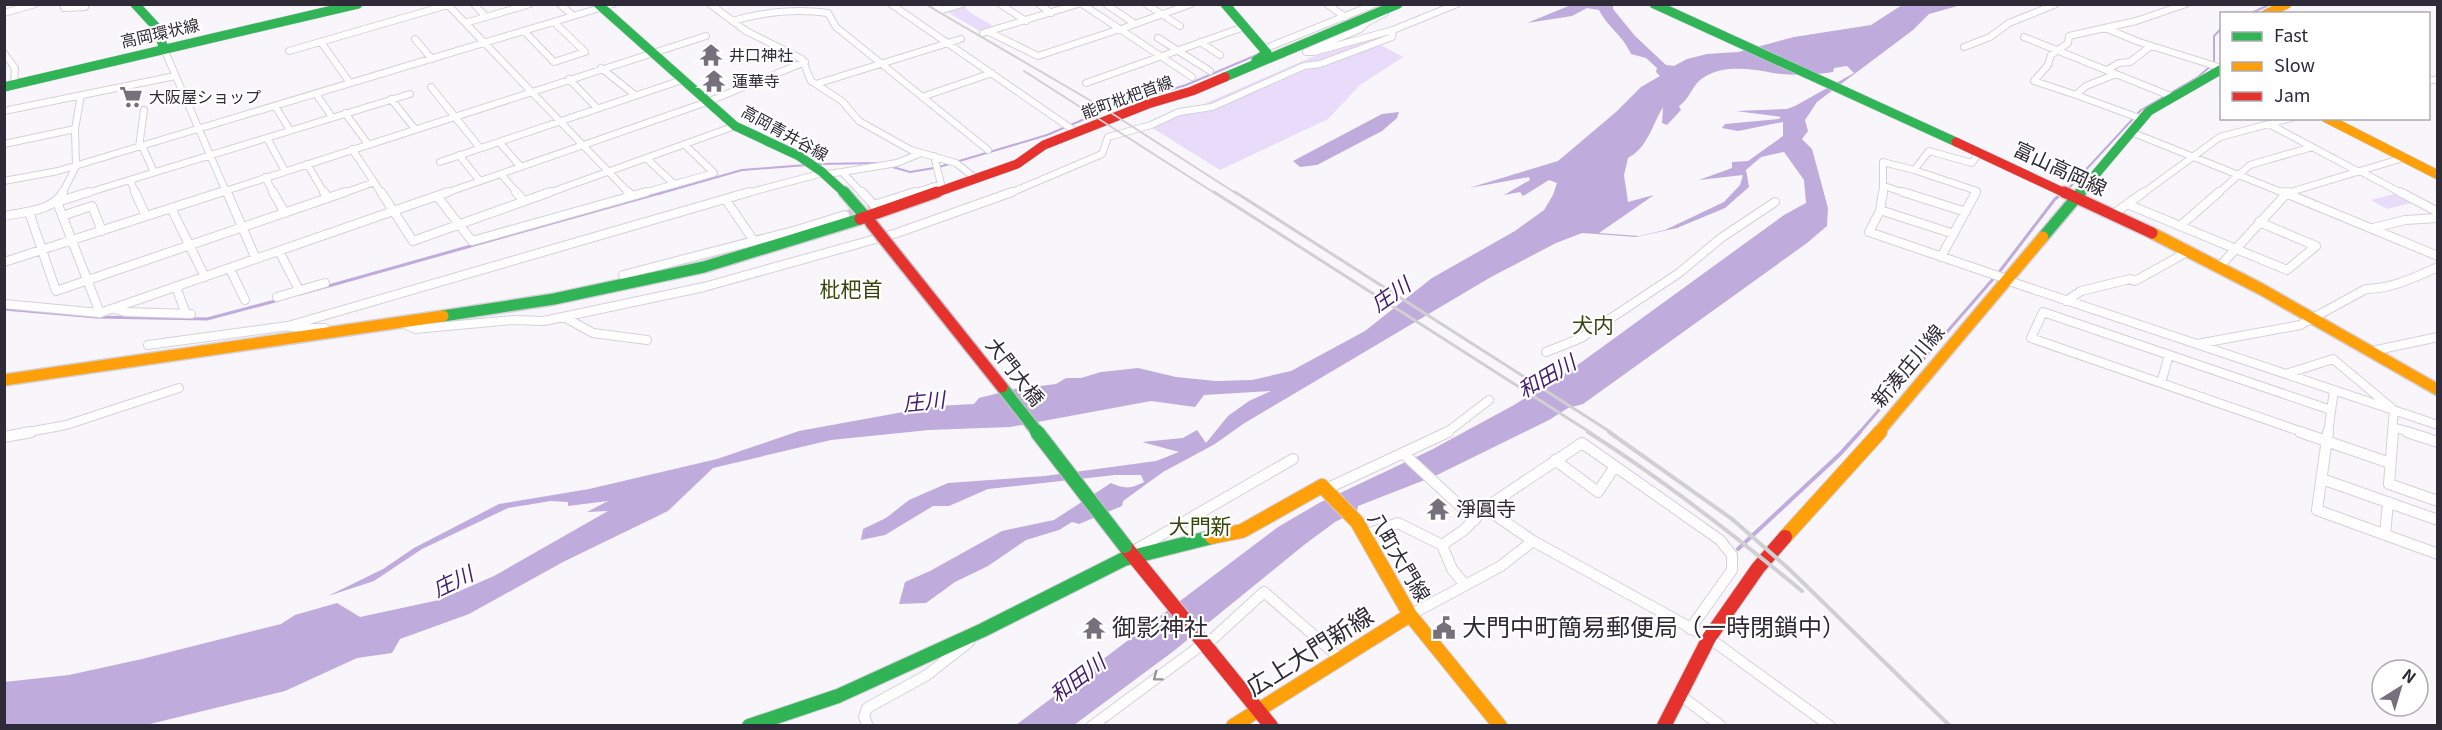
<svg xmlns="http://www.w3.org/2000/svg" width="2442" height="730" font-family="Georgia,'Noto Sans JP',serif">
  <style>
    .green { fill: #e9dcfa }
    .water { fill: #c0abdd; fill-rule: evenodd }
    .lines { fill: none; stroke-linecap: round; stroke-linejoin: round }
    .stream-far2 { stroke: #c0abdd; stroke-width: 2 }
    .stream-far1 { stroke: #c0abdd; stroke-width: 3 }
    .stream { stroke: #c0abdd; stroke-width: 4 }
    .street-tunnel { stroke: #d0cdd4; stroke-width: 8; stroke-dasharray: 8 4; stroke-linecap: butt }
    .street-far2-casing { stroke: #d5d1da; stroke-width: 8 }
    .street-far1-casing { stroke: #d5d1da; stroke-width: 10 }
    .street-casing { stroke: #d5d1da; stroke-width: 12 }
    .fast-far2-casing { stroke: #d5d1da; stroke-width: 10 }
    .fast-far1-casing { stroke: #d5d1da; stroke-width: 14 }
    .fast-casing { stroke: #d5d1da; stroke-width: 16 }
    .slow-far2-casing { stroke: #d5d1da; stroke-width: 10 }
    .slow-far1-casing { stroke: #d5d1da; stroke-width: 14 }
    .slow-casing { stroke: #d5d1da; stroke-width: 16 }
    .jam-far2-casing { stroke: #d5d1da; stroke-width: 10 }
    .jam-far1-casing { stroke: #d5d1da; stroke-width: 14 }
    .jam-casing { stroke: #d5d1da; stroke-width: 16 }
    .street-far2 { stroke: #fefefe; stroke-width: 6 }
    .street-far1 { stroke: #fefefe; stroke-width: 8 }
    .street { stroke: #fefefe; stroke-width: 10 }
    .fast-far2 { stroke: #30b455; stroke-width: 9 }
    .fast-far1 { stroke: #30b455; stroke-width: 11 }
    .fast { stroke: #30b455; stroke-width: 14 }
    .slow-far2 { stroke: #ff9f0a; stroke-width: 9 }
    .slow-far1 { stroke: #ff9f0a; stroke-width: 11 }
    .slow { stroke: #ff9f0a; stroke-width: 14 }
    .jam-far2 { stroke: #e5322d; stroke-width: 9 }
    .jam-far1 { stroke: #e5322d; stroke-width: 11 }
    .jam { stroke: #e5322d; stroke-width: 14 }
    .rail-far2 { stroke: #d0cfd1; stroke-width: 2 }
    .rail-far1 { stroke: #d0cfd1; stroke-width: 3 }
    .rail { stroke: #d0cfd1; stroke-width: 4 }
    .fast-bridge-far1-casing { stroke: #c2bcca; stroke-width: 14; stroke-linecap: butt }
    .fast-bridge-casing { stroke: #c2bcca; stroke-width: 16; stroke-linecap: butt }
    .jam-bridge-casing { stroke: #c2bcca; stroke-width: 14; stroke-linecap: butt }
    .fast-bridge-far1 { stroke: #30b455; stroke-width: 11 }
    .fast-bridge { stroke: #30b455; stroke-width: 14 }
    .jam-bridge { stroke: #e5322d; stroke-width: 11 }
    .oneway { stroke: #96949a }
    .labels { text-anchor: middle; stroke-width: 4.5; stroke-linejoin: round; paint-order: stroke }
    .far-street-label { font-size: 16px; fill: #2f2a37; stroke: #fff }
    .far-poi-label { font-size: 16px; fill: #2f2a37; stroke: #fff; text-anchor: start }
    .street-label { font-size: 20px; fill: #2f2a37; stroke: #fff }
    .poi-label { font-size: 20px; fill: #2f2a37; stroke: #fff; text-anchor: start }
    .neighbourhood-label { font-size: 21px; fill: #37460f; stroke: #fff }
    .water-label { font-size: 21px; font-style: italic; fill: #451b6d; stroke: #fff }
    .near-poi-label { font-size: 24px; fill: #2f2a37; stroke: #fff; text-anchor: start }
    .near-street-label { font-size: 24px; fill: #2f2a37; stroke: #fff }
  </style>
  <rect width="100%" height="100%" fill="#f8f6fb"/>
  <!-- green -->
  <path class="green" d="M964,6C973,18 984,18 995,28L981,32L946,11Z
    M1363,35L1403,57L1360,85L1328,119L1220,170L1151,127Z
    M2398,193L2415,202L2387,209L2371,200Z"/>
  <!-- water -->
  <path class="water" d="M1571,5H1613V9L1635,36L1666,65L1674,66L1687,59L1707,54L1738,52L1794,37L1871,25L1902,5H1961L1929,14L1913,30L1817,102L1805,120L1808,131L1802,139L1812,149L1828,208L1827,226L1807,243L1583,404L1568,408L1549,420L1435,476L1358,506L1357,511L1335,522L1304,545L1175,650L1074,725H1016L1278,527L1319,503L1431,450L1514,405L1572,369L1784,215L1806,203L1804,180L1784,152L1761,157L1746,170L1749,187L1725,208L1677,228L1636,237L1582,233L1556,243L1491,277L1243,424L1215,444L1163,472L1123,501L1122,506L1079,524L1072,522L1059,530L1026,540L988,566L955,582L926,603L899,604L905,582L930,571L1002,531L1054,520L1111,483C1125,489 1130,489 1144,482L1141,475H1115L988,489L949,506H933L885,535L861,540L863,529L886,518L909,500L948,483L1045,476L1156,461L1179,452L1142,442L1183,438L1197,430L1206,443L1228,416L1249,401L1271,391L1204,395L1195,407L1151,401L1010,427L929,430L831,440L713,468L668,511L563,562L469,614L400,639L392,653L357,658L285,691L146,725H5L4,682L69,675L142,659L281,624L295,615L337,603L360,617L439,600L494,576L608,511L587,512L608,501L568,506V502L551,501L508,508L422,549L374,581L328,596L383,569L414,548L499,504L589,489L717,459L799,431L936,406L974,404L979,398L1015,389L1056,384L1066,378H1081L1101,372L1138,368L1176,377L1216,381L1252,380L1291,371L1365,331L1432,278L1515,231L1544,210L1553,195L1557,183L1549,180L1523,196L1520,192L1504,195L1530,180L1529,177L1469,188L1558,161L1616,112L1641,87L1660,76L1656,72L1657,68L1646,58L1631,54C1622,34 1609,29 1599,10L1587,8L1572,16L1527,23ZM1847,66L1854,73L1795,106L1787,109L1736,111L1781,117L1779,119L1725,124L1722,128L1738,131L1783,122V136L1748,161L1732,162V168L1699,180L1743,175L1740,185L1724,202L1665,230L1639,236L1599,233L1654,195L1628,202L1624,175L1628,158C1648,147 1652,125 1663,107L1662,123L1667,125L1681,110L1679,106C1691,98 1692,83 1706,76C1726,65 1752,69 1773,73C1792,76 1814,75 1833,72L1834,68Z
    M1399,112L1397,118L1382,131L1317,165L1300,167L1293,161L1382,114Z"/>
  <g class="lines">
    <!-- stream-far2 -->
    <path class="stream-far2" d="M2249,14L2271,4
      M1114,107L1186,85L1259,54
      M816,164L881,163
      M889,166L910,172L934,168
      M939,167L1047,135L1087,118
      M2069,188L2141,110L2198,77L2214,63V36L2222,28
      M658,194L742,170L807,165
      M2062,194L2064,192"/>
    <!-- stream-far1 -->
    <path class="stream-far1" d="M300,294L663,192
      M4,309L96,317L207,319L279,300
      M1859,433L2000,271L2055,199L2064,192"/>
    <!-- stream -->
    <path class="stream" d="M1738,549L1840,454L1860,432"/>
    <!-- street-tunnel -->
    <path class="street-tunnel" d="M845,215L874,205"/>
    <!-- street-far2 casing -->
    <g class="street-far2-casing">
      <path id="street-far2" d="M63,4L64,8L85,7
        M560,4L573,16
        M710,4L746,31L802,59L811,81L842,101L859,121L911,150L956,163L975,178
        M891,4L1076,132
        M934,4L942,10L962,4
        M1000,4L1026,21
        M1039,4L1051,13
        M1082,4L1192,77
        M1106,4L1135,24
        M1146,4L1180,26
        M1327,4L1345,17
        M448,5L630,194
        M4,13L35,4
        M1385,13L1366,23L1360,29L1306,52H1314L1393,30L1457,4
        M486,17L530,4
        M732,21C764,12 795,8 828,13L836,27L988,150
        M465,23L486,17L474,4
        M2105,28L2139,42L2222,68
        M1121,29L1191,4
        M524,31L554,62L585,52L554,22
        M989,32L1038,56L1120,29
        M983,33L1078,4
        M2024,37L2173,97
        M1158,38L1210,71
        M415,39L432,59
        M321,42L350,83
        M1200,42L1220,55
        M1964,47L1990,37L2009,23L2056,4
        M164,49L227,194
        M1264,49L1375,4
        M289,51L451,4
        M4,53L15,68L14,85
        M601,68L635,95
        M2107,70L2119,63L2130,62L2151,46
        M2116,74L2086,86L2076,95L2034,81L2048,65L2051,55L2068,43L2069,36L2136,21L2186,4
        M569,79L597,108
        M2428,81L2438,79
        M1086,83L1244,27
        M816,84L961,39
        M431,87L480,148
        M316,94L332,117
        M2076,95L2142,119
        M922,97L992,73
        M391,99L415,129
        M275,106L290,130
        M4,111L175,76
        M345,113L368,144
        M2269,124L2359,172
        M2131,132L2286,194
        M267,138L285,171
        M499,142L521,167
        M4,144L75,129
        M142,146L154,172
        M139,147L144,110
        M352,149L382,194
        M459,155L480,181
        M646,158L674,184
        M440,162L682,80
        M307,164L325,194
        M1914,170L1977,191L1976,194
        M2360,171L2403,194
        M842,172L897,163L921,153
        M501,174L518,194
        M825,174L842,172L863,194
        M265,177L274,194
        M130,180L136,194
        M4,181L58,171L613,4
        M1884,186L1908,194
        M62,194L76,166L75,129L81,95
        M84,194L410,94
        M216,194L706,36
        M341,194L372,183
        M443,194L707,102L805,62
        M546,194L735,126
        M640,194L714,173L684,144
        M744,194L823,173
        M910,194L941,184L934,156
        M1008,194L1102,154L1108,137L1151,125L1179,112L1212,107L1304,66L1320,64L1392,37L1393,30
        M1883,194V162L1914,170L1929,151L1972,163L1979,153
        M2142,194L2220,137L2291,118
        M2217,194L2250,165L2312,147
        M2284,194L2403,158"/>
    </g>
    <!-- street-far1 casing -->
    <g class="street-far1-casing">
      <path id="street-far1" d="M89,192L57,202L100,313
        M135,192L146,216
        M227,192L256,259
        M273,192L285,213
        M324,192L328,198
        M381,192L413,241L550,192
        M516,192L524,201
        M628,192L632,196L646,192
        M862,192L874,205L915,192
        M1883,192L1880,211L1869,232L2007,279
        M1903,192L1966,212
        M2283,192L2438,256
        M2400,192L2438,212
        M437,196L472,241L632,196
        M726,200L754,241
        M2127,204L2287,270L2316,246L2259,222
        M171,208L205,277
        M1880,210L1954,234
        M29,212L56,291L345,192
        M2112,215L2144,192
        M4,216C23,212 54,211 63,192
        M62,216L92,206L102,231
        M2180,226L2219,192
        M2373,228L2405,220L2438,218
        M279,251L299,290
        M1941,257L1976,192
        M4,262L221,192
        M2220,266L2288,192
        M230,269L245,300
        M623,275L797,230L845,215
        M2006,280L2438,425
        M176,287L186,314
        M277,297L325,283
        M2066,301L2081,291L2130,279L2135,281L2189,251
        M4,304L100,313L448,192
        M115,309L125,312L191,314
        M564,317L593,333L647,340
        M402,323L415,329L513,320L544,321L704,287L897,233L1012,192
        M290,327L325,328
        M2197,344L2300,325L2366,289C2392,289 2415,277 2438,267
        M148,345L288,326L749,192
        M2372,351L2438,337
        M1546,352L1581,338L1679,273L1721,238L1775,202
        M2286,374L2333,359L2394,410L2392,433
        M2161,383L2169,355
        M2393,427L2412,433
        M23,433L66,425L179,388
        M1446,433L1489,400
        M2305,433L2031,338L2043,312L2331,410
        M2328,433L2334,390"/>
    </g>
    <!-- street casing -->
    <g class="street-casing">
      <path id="street" d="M2300,432L2390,463
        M2328,432L2317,510L2438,554
        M2393,432L2389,484L2438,501
        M2407,432L2438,442
        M4,437L31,432
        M1404,454L1475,520
        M1555,460L1598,492L1615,466
        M2322,479L2438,520
        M1326,489L1448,432
        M1485,508L1533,541L1709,638L1830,726
        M1365,535L1398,523L1442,545
        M2385,535L2388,502
        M1130,553L1293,459
        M1465,585L1452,569L1442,545L1464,530L1485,508L1582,443L1720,540L1732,555V570L1690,629
        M1410,615L1501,566L1533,541
        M1206,645L1264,592L1340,658
        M1680,695L1721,726
        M868,726L864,717L867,708L927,675L969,642
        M1092,726L1204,643"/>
    </g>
    <!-- fast-far2 casing -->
    <g class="fast-far2-casing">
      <path id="fast-far2" d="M135,4L157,28L164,49
        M598,4L735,126L799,156L822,172L846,194
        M1225,4L1267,53L1256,60
        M1654,4L1956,142
        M1225,77L1398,4
        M4,87L358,4
        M2079,194L2149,111L2222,69"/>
    </g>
    <!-- fast-far1 casing -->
    <g class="fast-far1-casing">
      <path id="fast-far1" d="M844,192L871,223
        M2043,237L2081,192
        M443,316L554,299L704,267L860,219"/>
    </g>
    <!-- fast casing -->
    <g class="fast-casing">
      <path id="fast" d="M749,726L838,696L983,630L1124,559L1212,537"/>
    </g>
    <!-- slow-far2 casing -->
    <g class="slow-far2-casing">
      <path id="slow-far2" d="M2266,14L2287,4
        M2326,118L2438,175"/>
    </g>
    <!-- slow-far1 casing -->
    <g class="slow-far1-casing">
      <path id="slow-far1" d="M2152,233L2261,289L2438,390
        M4,380L443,316
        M1878,433L2043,237"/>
    </g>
    <!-- slow casing -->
    <g class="slow-casing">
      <path id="slow" d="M1212,537L1242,531L1322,486L1357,522L1410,615L1500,726
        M1785,537L1880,432
        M1233,726L1410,615"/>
    </g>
    <!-- jam-far2 casing -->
    <g class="jam-far2-casing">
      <path id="jam-far2" d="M1956,142L2067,194
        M932,194L1017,164L1044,145L1148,104L1192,91L1225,77"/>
    </g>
    <!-- jam-far1 casing -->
    <g class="jam-far1-casing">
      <path id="jam-far1" d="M2064,192L2152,233
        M860,219L937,192"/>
    </g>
    <!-- jam casing -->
    <g class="jam-casing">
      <path id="jam" d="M1125,546L1271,726
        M1664,726L1709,638L1758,568L1785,537"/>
    </g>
    <!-- street-far2 -->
    <use href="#street-far2" class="street-far2"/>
    <!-- street-far1 -->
    <use href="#street-far1" class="street-far1"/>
    <!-- street -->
    <use href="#street" class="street"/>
    <!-- fast-far2 -->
    <use href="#fast-far2" class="fast-far2"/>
    <!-- fast-far1 -->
    <use href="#fast-far1" class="fast-far1"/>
    <!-- fast -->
    <use href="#fast" class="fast"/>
    <!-- slow-far2 -->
    <use href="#slow-far2" class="slow-far2"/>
    <!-- slow-far1 -->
    <use href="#slow-far1" class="slow-far1"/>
    <!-- slow -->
    <use href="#slow" class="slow"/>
    <!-- jam-far2 -->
    <use href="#jam-far2" class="jam-far2"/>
    <!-- jam-far1 -->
    <use href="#jam-far1" class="jam-far1"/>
    <!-- jam -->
    <use href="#jam" class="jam"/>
    <!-- rail-far2 -->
    <path class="rail-far2" d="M925,4L1105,109L1237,194
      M1024,71L1216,194"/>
    <!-- rail-far1 -->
    <path class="rail-far1" d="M1214,192L1591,433
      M1235,192L1612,433"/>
    <!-- rail -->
    <path class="rail" d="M1588,432C1664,480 1733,534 1802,591
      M1609,432L1732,519L1788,568L1950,726"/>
    <!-- fast-bridge-far1 casing -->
    <g class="fast-bridge-far1-casing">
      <path id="fast-bridge-far1" d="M1002,387L1038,433"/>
    </g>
    <!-- fast-bridge casing -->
    <g class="fast-bridge-casing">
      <path id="fast-bridge" d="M1037,432L1125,546"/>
    </g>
    <!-- jam-bridge casing -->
    <g class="jam-bridge-casing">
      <path id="jam-bridge" d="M871,223L1002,387"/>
    </g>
    <!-- fast-bridge-far1 -->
    <use href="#fast-bridge-far1" class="fast-bridge-far1"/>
    <!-- fast-bridge -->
    <use href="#fast-bridge" class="fast-bridge"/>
    <!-- jam-bridge -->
    <use href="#jam-bridge" class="jam-bridge"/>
  </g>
  <!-- one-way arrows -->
  <defs><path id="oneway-chevron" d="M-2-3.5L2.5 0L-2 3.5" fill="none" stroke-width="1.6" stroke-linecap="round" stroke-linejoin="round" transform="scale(1.5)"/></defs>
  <use class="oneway" href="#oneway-chevron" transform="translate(1157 677) rotate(143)"/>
  <!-- icons -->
  <defs>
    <g id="temple-bare" transform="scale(1.8)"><path d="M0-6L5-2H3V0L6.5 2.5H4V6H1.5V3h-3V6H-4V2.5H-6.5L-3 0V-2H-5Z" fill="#75717c" stroke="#fff" stroke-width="2.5" paint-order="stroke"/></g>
    <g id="supermarket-bare" transform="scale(1.8)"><path d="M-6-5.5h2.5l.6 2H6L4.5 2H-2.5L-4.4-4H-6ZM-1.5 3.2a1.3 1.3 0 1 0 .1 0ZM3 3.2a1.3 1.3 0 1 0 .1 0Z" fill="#75717c" stroke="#fff" stroke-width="2.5" paint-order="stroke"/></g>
    <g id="civic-bare" transform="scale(1.8)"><path d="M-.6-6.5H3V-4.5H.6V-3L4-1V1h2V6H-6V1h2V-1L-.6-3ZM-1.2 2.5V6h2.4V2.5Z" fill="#75717c" stroke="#fff" stroke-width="2.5" paint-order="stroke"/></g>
  </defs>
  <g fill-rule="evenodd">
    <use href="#temple-bare" x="711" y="55"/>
    <use href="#temple-bare" x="714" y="81"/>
    <use href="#supermarket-bare" x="131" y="97"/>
    <use href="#temple-bare" x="1438" y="509"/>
    <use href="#temple-bare" x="1094" y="628"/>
    <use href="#civic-bare" x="1444" y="628"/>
  </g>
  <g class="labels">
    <!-- far-street labels -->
    <g class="far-street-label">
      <text transform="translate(160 33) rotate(-13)" y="6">高岡環状線</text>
      <text transform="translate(1127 97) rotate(-20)" y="6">能町枇杷首線</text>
      <text transform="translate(785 133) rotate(29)" y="6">高岡青井谷線</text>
    </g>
    <!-- far-poi labels -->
    <g class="far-poi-label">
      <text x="729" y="61">井口神社</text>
      <text x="732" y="87">蓮華寺</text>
      <text x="149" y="103">大阪屋ショップ</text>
    </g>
    <!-- street labels -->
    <g class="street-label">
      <text transform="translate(2060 169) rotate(25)" y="7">富山高岡線</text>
      <text transform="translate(1908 366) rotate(-50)" y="7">新湊庄川線</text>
      <text transform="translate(1015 372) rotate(52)" y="7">大門大橋</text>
      <text transform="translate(1399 557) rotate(59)" y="7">八町大門線</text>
    </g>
    <!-- poi labels -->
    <g class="poi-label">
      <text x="1456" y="516">淨圓寺</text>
    </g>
    <!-- neighbourhood labels -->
    <g class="neighbourhood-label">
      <text x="851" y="297">枇杷首</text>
      <text x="1593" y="333">犬内</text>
      <text x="1200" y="534">大門新</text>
    </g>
    <!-- water labels -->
    <g class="water-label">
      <text transform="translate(1391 295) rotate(-35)" y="7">庄川</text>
      <text transform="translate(1547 377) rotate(-30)" y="7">和田川</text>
      <text transform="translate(924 402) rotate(-6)" y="7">庄川</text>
      <text transform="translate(453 582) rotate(-26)" y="7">庄川</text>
      <text transform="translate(1078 679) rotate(-37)" y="7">和田川</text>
    </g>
    <!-- near-poi labels -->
    <g class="near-poi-label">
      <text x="1112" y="636">御影神社</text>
      <text x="1462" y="636">大門中町簡易郵便局（一時閉鎖中）</text>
    </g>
    <!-- near-street labels -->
    <g class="near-street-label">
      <text transform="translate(1310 652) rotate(-32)" y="8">広上大門新線</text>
    </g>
  </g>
  <!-- border -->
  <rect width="2442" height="730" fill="none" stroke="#2f2a37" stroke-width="12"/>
  <!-- legend -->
  <rect x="2220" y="12" width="210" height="108" fill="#ffffff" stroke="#acaaaf" stroke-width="1.5"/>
  <rect x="2232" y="32" width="30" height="9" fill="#30b455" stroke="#acaaaf" stroke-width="1.5"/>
  <text x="2274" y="42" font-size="18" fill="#2f2a37">Fast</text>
  <rect x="2232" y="62" width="30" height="9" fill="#ff9f0a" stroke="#acaaaf" stroke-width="1.5"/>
  <text x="2274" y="72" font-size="18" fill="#2f2a37">Slow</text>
  <rect x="2232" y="92" width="30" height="9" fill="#e5322d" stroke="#acaaaf" stroke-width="1.5"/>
  <text x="2274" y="102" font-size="18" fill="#2f2a37">Jam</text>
  <!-- north arrow -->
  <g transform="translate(2400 688) rotate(37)"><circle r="28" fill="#ffffff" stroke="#acaaaf" stroke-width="1.5"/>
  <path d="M0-4.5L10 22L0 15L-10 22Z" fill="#75717c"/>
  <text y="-9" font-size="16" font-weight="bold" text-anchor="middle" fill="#2f2a37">N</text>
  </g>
</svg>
